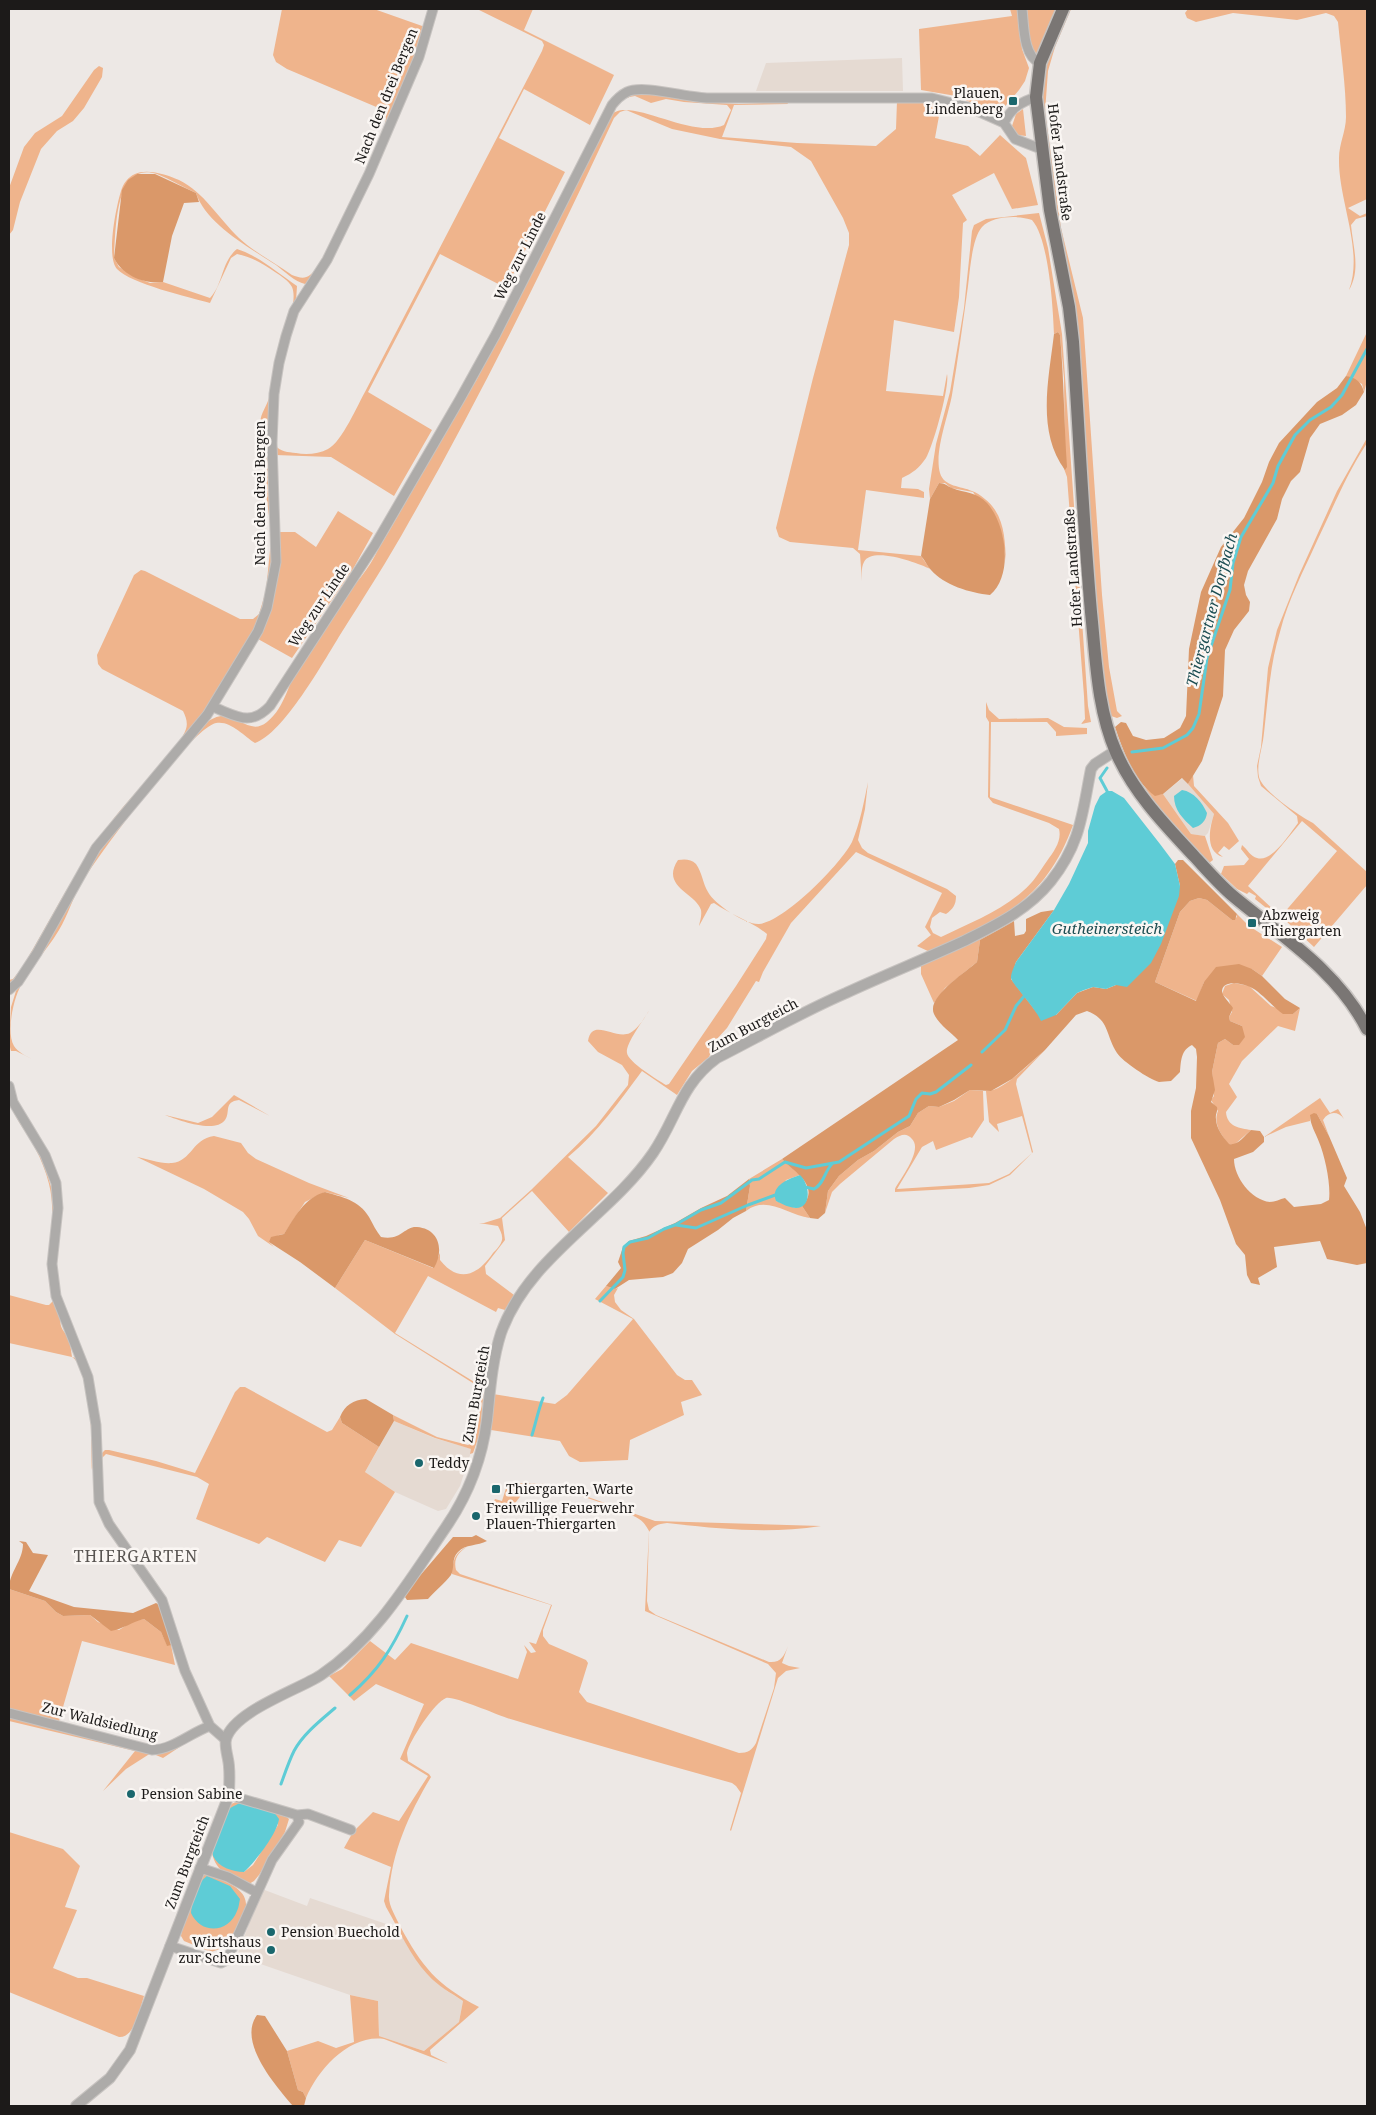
<svg xmlns="http://www.w3.org/2000/svg" width="1376" height="2115" font-family="'Noto Serif',serif">
  <style>
    .built { fill: #e5dad2 }
    .green { fill: #efb48c }
    .forest { fill: #da9869 }
    .water { fill: #5eccd6 }
    .lines { fill: none; stroke-linecap: round; stroke-linejoin: round }
    .stream { stroke: #5eccd6; stroke-width: 3 }
    .minor-casing { stroke: #c7c3c0; stroke-width: 11 }
    .tertiary-casing { stroke: #c7c3c0; stroke-width: 12 }
    .primary-casing { stroke: #c7c3c0; stroke-width: 15 }
    .minor { stroke: #adaba9; stroke-width: 9 }
    .tertiary { stroke: #adaba9; stroke-width: 10 }
    .primary { stroke: #7a7674; stroke-width: 12 }
    .poi-dot { fill: #1a676d; stroke: #faf6f3; stroke-width: 2 }
    .labels { text-anchor: middle; stroke-width: 5; stroke-linejoin: round; paint-order: stroke }
    .poi-label { font-size: 14px; fill: #1c1a19; stroke: #faf6f3; text-anchor: start }
    .street-label { font-size: 14px; fill: #1c1a19; stroke: #faf6f3 }
    .water-label { font-size: 15px; font-style: italic; fill: #1c4d52; stroke: #faf6f3 }
    .quarter-label { font-size: 16px; letter-spacing: 1px; fill: #585451; stroke: #faf6f3 }
  </style>
  <rect width="100%" height="100%" fill="#ede8e5"/>
  <!-- built -->
  <path class="built" d="M902,58L903,91H756L766,63Z
    M1183,778L1214,814L1208,833L1205,836L1191,834L1163,794Z
    M394,1421L434,1438L472,1449L460,1486L446,1509L438,1511L395,1492L365,1472Z
    M262,1889L307,1906L310,1898L398,1928L428,1975L447,1991L463,2001L459,2022L424,2051L379,2036L378,2001L350,1995L237,1956Z"/>
  <!-- green -->
  <path class="green" d="M282,9H374L425,27L430,9H433L414,64L346,219L321,263L309,282L305,284C295,282 284,271 276,265C250,248 206,224 196,193C183,187 170,179 157,174C114,160 116,232 114,258L119,267L135,277L150,283L163,282L210,298C223,285 221,262 237,249C259,256 279,274 297,286L296,301L286,330L273,380L270,415V478L268,482L271,497L273,554L271,573L265,603L251,642L240,655L232,671L204,713L107,830L73,881L22,972L9,985V980L13,979L22,968C56,911 86,848 131,798C144,783 180,747 186,729C188,723 186,717 183,711L102,669L98,664L97,655L134,575L141,570L145,571L240,619H253L259,614L266,591L270,550V523L266,494L267,437C253,419 265,413 270,395C273,383 272,370 276,357C281,341 299,303 292,287C288,280 281,276 275,272C263,264 252,257 237,254L231,258L210,303C189,297 131,284 117,269C106,257 116,207 121,191C123,184 128,177 135,174C147,168 168,175 179,180C204,192 219,219 239,238C254,252 275,263 292,275C298,277 304,280 310,275C318,269 323,258 328,250C351,211 367,168 385,126L386,118L381,109L287,69L276,62L273,55Z
    M477,9H533L524,30L614,75L590,125L524,89L499,138L565,172L506,288L440,254L368,392L432,430L394,496L331,457L275,455V445C280,452 288,452 296,453C306,455 319,454 328,449C342,442 358,404 366,390L542,51L544,45L542,41Z
    M1010,9H1018L1022,49L1029,68L1025,81L1019,90L1001,111L988,110L956,96L921,90L919,29L1012,16Z
    M1024,9H1057L1038,53L1035,54L1030,45Z
    M1068,9H1071L1055,47L1048,71L1045,112L1061,228L1083,318L1102,595L1109,667L1117,711L1122,716L1117,718L1111,716L1102,672L1054,209L1041,98L1046,63Z
    M1188,9H1367V199L1348,208L1360,216L1367,213V216L1356,219L1351,225C1353,247 1361,270 1349,290C1364,250 1338,200 1339,158C1339,144 1346,131 1346,117C1346,86 1341,54 1338,22L1334,16L1326,13L1297,20L1233,13L1196,22L1187,18L1185,13Z
    M99,66L103,68L102,77L84,108L73,121L57,131L41,149L20,202L13,230L9,235V188L24,147L35,133L62,116L94,70Z
    M642,92L698,102L739,104L787,102L788,104L734,105L722,137L797,143L876,146L896,129L897,101H919L941,105L935,138L968,146L980,156L1000,135L1026,158L1038,205L1012,209L994,173L952,195L967,220L963,223L959,297L954,332L894,320L886,391L943,396L947,374C950,386 933,446 926,458C919,468 913,473 902,478L901,488L918,489L924,492V498L866,490L858,550L921,556L930,569C918,563 872,546 864,562C861,567 862,575 862,581L860,554L853,548L790,542L779,537L776,528L813,378L849,245V233L843,218L811,161L791,147L720,139L672,129L626,110L620,112L614,118C550,255 484,391 409,522C388,560 364,597 340,635C324,661 283,734 255,743C244,736 230,720 216,723C190,729 99,855 82,882C73,897 68,915 59,930C46,952 25,972 16,997C12,1009 7,1034 14,1046C18,1052 26,1056 32,1059L16,1051H11L9,1043L11,1007L16,991L48,941L83,876L117,827L204,724C209,720 215,717 221,716C238,714 250,736 267,722C286,707 289,680 301,660C313,640 326,621 339,603C346,594 354,586 361,577C368,568 374,558 379,548C413,493 440,434 476,381L610,116C627,94 691,140 724,125L731,110L727,105L684,102L666,99L651,103L635,96L624,98Z
    M1023,109L1026,136L1018,135L1012,126L1016,114Z
    M1039,213L1048,248L1062,334L1088,706L1091,722L1081,724L1085,719L1084,696L1067,477L1063,466L1065,469L1064,378L1060,335L1058,332L1054,334C1053,308 1049,239 1032,220C1019,215 992,216 982,227C972,238 970,271 968,286C963,322 958,359 952,395C948,417 934,452 940,473C944,487 961,486 972,491C980,494 990,502 995,510C1005,525 1005,544 1006,561L1002,535L973,492L951,488L945,483H939L930,499L929,489L936,444L950,392L964,308L972,231L974,225L986,219Z
    M1367,332V381L1364,392L1362,384L1346,376Z
    M1367,438V443C1347,473 1333,508 1317,541C1304,570 1288,600 1280,632C1270,664 1268,699 1264,733C1263,747 1256,763 1259,777C1263,792 1300,816 1313,823L1367,872V885L1314,947L1286,921L1283,914L1337,851L1302,821L1248,886L1276,912L1274,914L1255,899L1256,896L1249,892L1247,894L1237,889L1221,874L1224,866L1244,865L1249,859L1241,849L1242,845C1247,849 1251,857 1257,858C1272,863 1290,833 1298,823L1297,816L1261,786L1258,777L1257,766L1261,747L1268,668L1277,630L1299,575L1337,491Z
    M338,511L373,533L353,569L292,658L258,639C275,601 280,573 278,532H295L316,547Z
    M986,702L989,710L999,719L1048,718L1064,727L1087,728V734L1056,736V732L1047,722H991L990,797L1073,825C1045,902 1000,919 930,952L917,946L931,935L925,927L942,893L856,852L791,923L763,972L759,982L756,981L727,1028L716,1040L709,1057L692,1071L677,1095L642,1071C619,1102 598,1132 568,1157L608,1193L569,1232L532,1191L502,1218L505,1240L485,1266L486,1274L514,1295L505,1310L498,1308L496,1312L428,1276L395,1333L484,1388L480,1433L473,1453L470,1454L471,1449L435,1438L394,1421L393,1415L437,1437L468,1445L475,1441L482,1394L476,1385L395,1334L335,1288L365,1240L433,1268L440,1253V1260C459,1284 478,1275 493,1253C496,1250 501,1245 502,1240C503,1235 500,1230 498,1226L479,1223H484L500,1218L531,1190L596,1126L628,1085L629,1075L622,1065L598,1052L588,1041C592,1017 615,1040 630,1033C639,1028 645,1017 650,1009C645,1018 625,1044 627,1053C628,1062 658,1080 666,1085L669,1084L736,986L766,939L767,934C751,921 731,915 714,903L711,904L699,926C700,921 702,916 701,910C696,893 660,887 678,860C685,859 691,859 696,864C702,872 703,884 708,892C714,904 746,925 759,924C784,922 841,864 852,842C860,823 864,802 868,782L865,809L858,840L862,848L868,853L947,889L956,896C956,905 953,909 946,914L940,912L932,918L930,927L933,933L941,937C968,924 1001,911 1023,891C1033,883 1040,871 1047,861C1054,851 1062,841 1059,829L1049,823L993,803L988,797L989,722L986,717Z
    M1193,775L1194,786L1228,823L1239,841L1229,850L1224,846L1218,853L1223,857C1204,851 1210,827 1214,814L1188,784Z
    M1145,788L1155,795L1163,794L1191,834L1205,836L1213,860L1209,863L1206,862L1165,816Z
    M1199,898L1207,900L1232,920L1237,917V914L1249,926L1282,947L1262,976L1252,969L1204,982L1197,1001L1155,982L1180,912L1190,901Z
    M1013,921H1014L980,940L977,962L945,988L934,1003L921,974V966L973,942Z
    M1234,983L1249,986L1271,1006L1293,1014L1300,1008L1295,1031L1278,1026L1242,1061L1229,1084L1237,1097L1226,1112C1227,1127 1240,1128 1251,1130L1234,1145L1228,1144C1221,1134 1213,1124 1218,1111L1211,1100L1214,1096L1212,1072L1218,1043L1225,1039L1233,1045L1242,1026L1230,1021L1229,1017L1232,1012L1229,1000L1222,994L1225,986Z
    M1045,1050L1017,1079L1016,1084L1033,1152L1010,1175L989,1185L969,1188L895,1192V1189C901,1178 923,1150 912,1139C906,1132 901,1135 894,1139L840,1184L832,1192L825,1213L828,1191L839,1176L858,1160L874,1151L898,1132L910,1126L918,1113L929,1106L939,1107L954,1101L970,1090L983,1091L984,1120L972,1138L970,1137L936,1150L933,1141L922,1147L897,1189L989,1183L1009,1174L1032,1153L1022,1116L997,1124L999,1132L989,1122L986,1091C1003,1092 1032,1061 1045,1050Z
    M234,1095L270,1116L239,1100C223,1102 231,1112 225,1120C215,1134 178,1120 165,1115L198,1123L212,1117Z
    M1320,1098L1330,1113L1338,1109L1344,1119C1338,1111 1329,1111 1323,1120L1329,1136L1317,1114L1310,1116V1121L1286,1127L1264,1137Z
    M9,1102L41,1155L53,1193L55,1210L50,1254L61,1315C58,1331 66,1330 69,1341C71,1346 71,1352 72,1357L79,1359L90,1397L94,1459L92,1470C91,1444 94,1372 72,1357L9,1343V1295L46,1305H49L53,1301C41,1260 59,1224 49,1184C46,1172 41,1159 35,1148C27,1132 15,1119 9,1102Z
    M214,1136L241,1143L248,1153L256,1159L309,1183L349,1198L325,1192L305,1202L284,1234L279,1235L269,1242L274,1247L258,1236L249,1219L243,1212L204,1189L137,1157C148,1159 161,1164 172,1163C192,1161 192,1139 214,1136Z
    M782,1159C788,1165 795,1168 800,1175L786,1180L776,1201L795,1208L802,1206L810,1218C787,1215 767,1195 746,1211L750,1186L749,1179Z
    M606,1286L615,1289L618,1288L614,1295L615,1302L621,1310L634,1319L677,1375L685,1380H692L702,1395L681,1402L684,1415L630,1440L628,1460L580,1462L569,1456L560,1441L491,1430L493,1394L555,1404L567,1395L633,1319L595,1299Z
    M240,1387H245L327,1432L332,1430L340,1417L342,1423L379,1447L365,1472L395,1492L361,1547L339,1540L325,1562L267,1537L259,1544L196,1519L209,1484L197,1477L106,1454L100,1460V1455L105,1450H109L156,1461L195,1473L235,1392Z
    M510,1483L545,1484L563,1488L655,1521L821,1526C769,1534 719,1529 667,1523C659,1524 654,1525 649,1532L647,1601L649,1610L656,1615L769,1662C781,1663 784,1656 788,1646L782,1663L789,1666L800,1668L786,1671L778,1678L731,1831L730,1830L741,1793L736,1786L732,1783C657,1762 581,1741 507,1718C495,1714 454,1696 446,1698C435,1702 409,1741 407,1753C407,1756 408,1758 408,1761L429,1774L431,1777C410,1812 391,1853 389,1895C388,1905 396,1917 400,1926C422,1967 437,1985 479,2007L430,2050L431,2055L449,2064L384,2039C350,2034 318,2069 306,2098L303,2092L298,2090L287,2051L318,2041L336,2048L354,2042L350,1995L378,2001L379,2036L424,2051L459,2022L463,2001C451,1993 438,1986 428,1975C410,1956 399,1929 386,1907L384,1901L391,1867L344,1848L353,1832L373,1812L399,1821L428,1776L400,1759L424,1704L376,1684L354,1701L329,1676L342,1669L370,1641L395,1660L411,1643L518,1679L527,1652L524,1645L531,1653L536,1652L529,1642L536,1644L551,1605L452,1574C453,1559 455,1553 468,1546C459,1552 453,1558 456,1570L460,1574L552,1605L543,1630V1636L549,1644L586,1660L588,1663L579,1692L587,1702L739,1753C748,1753 752,1750 756,1743L774,1688L776,1673L768,1664L645,1611L649,1531C646,1526 644,1522 639,1519C627,1511 569,1490 555,1490C552,1490 547,1491 544,1492L538,1489H526L509,1511L492,1505L495,1499L502,1501L507,1485Z
    M9,1589L45,1601L56,1612L63,1616L90,1615L98,1622L119,1630L133,1621L144,1619L161,1632L167,1645H171L175,1665L82,1641L59,1721L9,1710Z
    M9,1717L153,1752L204,1731L163,1758L151,1753L126,1769L103,1791L135,1751L9,1721Z
    M239,1801L250,1802L244,1872L253,1865L278,1825L274,1812L284,1815L289,1819L285,1832L259,1875L254,1881L249,1884C232,1877 216,1873 212,1853L231,1804Z
    M9,1832L63,1849L80,1866L65,1907L77,1910L53,1968L78,1978H87L144,1996C140,2008 135,2038 119,2037L9,1992Z
    M206,1874C256,1891 255,1904 226,1947L211,1952L184,1941L181,1936L182,1928L199,1877Z"/>
  <!-- forest -->
  <path class="forest" d="M137,174H155L196,193L199,202L184,203L172,236L163,282C144,284 123,276 114,258L122,190L128,180Z
    M1058,332L1060,335C1064,379 1064,423 1067,467L1065,470C1036,431 1049,378 1054,334Z
    M1346,376C1356,378 1361,381 1364,392L1356,405L1342,415L1320,424L1310,438L1300,472L1291,481L1282,499L1277,519L1248,571L1244,585L1246,595L1250,602L1249,611L1234,630L1225,650L1223,696L1202,761L1188,784L1182,778L1163,794L1155,796C1134,781 1123,751 1115,727L1121,722L1126,723L1133,736L1146,740L1164,738L1180,728L1186,716L1189,649L1201,592L1221,547L1244,518L1262,482L1269,462L1279,443L1317,402L1337,388Z
    M939,483C945,483 947,486 952,488C965,493 977,492 987,503C1006,524 1014,575 990,595C970,593 944,585 931,570C927,566 925,560 921,556L930,499Z
    M1178,860H1183L1237,914L1235,920H1232L1207,900L1199,898L1190,901L1180,912L1155,982L1196,1001L1204,982L1216,967L1239,964L1252,969L1262,976L1285,999L1300,1008L1293,1014H1283C1273,1007 1260,991 1250,987C1243,984 1223,979 1222,991C1222,996 1230,1003 1233,1008L1229,1017L1230,1021L1242,1026L1245,1037L1239,1045H1233L1225,1039L1218,1043L1212,1072L1215,1090L1211,1102L1217,1107C1218,1112 1215,1114 1216,1119C1216,1128 1223,1137 1229,1144C1238,1146 1244,1136 1251,1130L1260,1131L1264,1137V1142L1253,1152L1234,1159C1234,1177 1251,1200 1270,1202C1275,1202 1280,1199 1285,1198L1294,1207L1321,1204L1329,1200C1331,1185 1325,1156 1319,1142C1316,1133 1310,1125 1310,1115L1314,1113L1317,1114L1329,1136L1347,1178L1344,1186L1360,1212L1367,1230V1263L1357,1265L1327,1259L1320,1241L1274,1247L1277,1267L1258,1278L1260,1285L1251,1283L1247,1275L1245,1255L1236,1244L1220,1200L1191,1138V1111L1196,1088L1197,1057L1196,1049L1192,1045C1181,1050 1181,1061 1180,1072L1171,1081C1167,1081 1162,1082 1159,1082C1149,1079 1123,1062 1117,1053C1105,1034 1110,1020 1087,1011L1076,1015L1045,1050L1012,1079L991,1091L970,1090L954,1100L939,1107L929,1106L918,1113L910,1126L898,1132L874,1151L858,1160L839,1176L828,1191L825,1213L818,1219L810,1218L802,1206C821,1186 794,1172 782,1159L958,1040C951,1032 939,1025 934,1014C926,997 966,972 977,962L980,940L1014,921L1015,936L1024,934L1026,931V919L1041,912L1054,910L1016,962L1011,979L1038,1014L1056,1015L1077,993L1093,987L1106,989L1116,985L1180,886L1175,864Z
    M749,1179L750,1186L746,1211L733,1218L718,1230L688,1249L682,1263L673,1273L663,1277L629,1280L615,1289L606,1286L621,1268L618,1262L623,1247L629,1241L646,1236L675,1223L701,1208L727,1196Z
    M325,1192C342,1197 359,1200 369,1217C373,1224 376,1231 381,1237C402,1241 404,1226 417,1227C440,1229 444,1251 434,1268L365,1240L335,1288L300,1262L269,1242L271,1237L284,1234C295,1217 304,1198 325,1192Z
    M366,1399L393,1415L394,1421L379,1447L342,1423L340,1417C345,1405 353,1400 366,1399Z
    M476,1535L487,1541C478,1546 465,1544 458,1552C451,1559 455,1568 451,1575C445,1583 435,1591 428,1599L407,1600L405,1597L406,1592L453,1537H472Z
    M19,1541L26,1542L33,1553L48,1555L29,1591L74,1607L133,1613L156,1603L161,1606L170,1637L171,1645L167,1646L161,1632L144,1619C132,1622 123,1629 111,1631L90,1615L63,1616L56,1612L45,1601L9,1589C9,1572 23,1561 23,1544Z
    M257,2015L265,2016L287,2051L298,2090L303,2092L306,2098L304,2106H293C276,2086 237,2042 257,2015Z"/>
  <!-- water -->
  <path class="water" d="M1182,790C1194,792 1202,802 1207,813C1206,821 1201,826 1193,828C1183,819 1174,810 1174,796Z
    M1107,791H1112L1124,798L1160,844L1175,864L1180,886L1179,896L1161,944L1151,963L1127,987L1116,985L1106,989L1093,987L1084,990L1077,993L1056,1015L1041,1021C1036,1009 1012,984 1011,978C1011,973 1014,967 1016,962L1054,910L1069,884L1088,843V831L1095,806L1100,796Z
    M800,1175C809,1183 813,1207 796,1208C790,1208 782,1204 776,1201C770,1186 788,1179 800,1175Z
    M240,1803L274,1812L279,1819C277,1834 255,1862 244,1872C233,1872 218,1867 213,1856C211,1850 220,1820 224,1814C228,1808 234,1806 240,1803Z
    M207,1876L230,1886L240,1899C239,1903 239,1907 237,1911C229,1933 201,1935 191,1913C192,1899 196,1884 207,1876Z"/>
  <g class="lines">
    <!-- stream -->
    <path class="stream" d="M1132,752L1163,748L1187,735L1193,728L1199,714L1207,658L1230,590L1233,563L1241,537L1273,483L1278,466L1295,435L1310,420L1331,407L1342,395L1367,349
      M1107,791L1100,778L1107,768
      M982,1052L1005,1030L1016,1006L1025,995
      M805,1187L814,1189C825,1183 824,1171 833,1163
      M676,1225L696,1228L748,1205L778,1194
      M600,1301L623,1277L625,1270L623,1253L624,1247L630,1242L648,1238L664,1229L675,1225L701,1210L721,1203L752,1180L759,1179L785,1162L806,1168L839,1162L909,1116L916,1099L922,1093L930,1094L936,1092L971,1065
      M532,1435C536,1422 538,1411 543,1398
      M350,1695C378,1671 392,1649 407,1616
      M281,1784C285,1773 289,1761 294,1751C303,1734 321,1720 335,1708"/>
    <!-- minor casing -->
    <g class="minor-casing">
      <path id="minor" d="M1022,9C1024,26 1023,56 1040,63
        M1004,123C1011,108 1021,102 1036,97
        M213,707C237,716 250,727 270,706L375,545L460,399L496,334L612,105C616,100 621,95 627,92C643,84 688,98 709,98H932L968,107L1004,123L1015,139L1041,149
        M9,990L18,982L37,953L96,848L207,715L258,631L267,608L276,562L272,443L274,394L279,363L286,336L294,311L327,260L369,174L419,57L433,9
        M9,1086L13,1102L45,1155L56,1183L58,1208L52,1264L56,1296L88,1377L96,1425L99,1502L109,1524L162,1600L185,1671L210,1726L226,1740
        M9,1713L152,1750C174,1749 190,1733 210,1726
        M297,1815L308,1814L351,1830
        M200,1868L228,1877L256,1892
        M170,1946L221,1963L227,1960L272,1860L299,1822L297,1815L229,1795"/>
    </g>
    <!-- tertiary casing -->
    <g class="tertiary-casing">
      <path id="tertiary" d="M76,2106L110,2078L130,2050L229,1795C229,1786 230,1776 229,1767C229,1759 224,1747 226,1739C234,1711 298,1690 321,1675C376,1638 409,1581 446,1527C468,1495 482,1459 487,1420C490,1391 492,1361 501,1333C528,1257 609,1217 653,1153C677,1118 680,1085 717,1058C760,1036 802,1012 846,993C885,975 925,959 964,941C996,925 1028,910 1051,881C1081,843 1082,814 1091,769L1095,764L1115,751"/>
    </g>
    <!-- primary casing -->
    <g class="primary-casing">
      <path id="primary" d="M1063,9L1040,63L1036,97L1050,210L1069,307L1073,342C1079,432 1083,522 1091,612C1096,659 1097,708 1116,752C1133,792 1165,825 1194,856C1207,870 1219,884 1233,896C1282,937 1337,970 1367,1029"/>
    </g>
    <!-- minor -->
    <use href="#minor" class="minor"/>
    <!-- tertiary -->
    <use href="#tertiary" class="tertiary"/>
    <!-- primary -->
    <use href="#primary" class="primary"/>
  </g>
  <!-- markers -->
  <g class="poi-dot">
    <rect x="1008" y="96" width="10" height="10" rx="2.5"/>
    <rect x="1247" y="918" width="10" height="10" rx="2.5"/>
    <circle cx="419" cy="1463" r="5"/>
    <rect x="491" y="1484" width="10" height="10" rx="2.5"/>
    <circle cx="476" cy="1516" r="5"/>
    <circle cx="131" cy="1794" r="5"/>
    <circle cx="271" cy="1932" r="5"/>
    <circle cx="271" cy="1950" r="5"/>
  </g>
  <g class="labels">
    <!-- poi labels -->
    <g class="poi-label">
      <text x="1003" y="98" text-anchor="end">Plauen,<tspan x="1003" dy="16">Lindenberg</tspan></text>
      <text x="1262" y="920">Abzweig<tspan x="1262" dy="16">Thiergarten</tspan></text>
      <text x="429" y="1468">Teddy</text>
      <text x="506" y="1494">Thiergarten, Warte</text>
      <text x="486" y="1513">Freiwillige Feuerwehr<tspan x="486" dy="16">Plauen-Thiergarten</tspan></text>
      <text x="141" y="1799">Pension Sabine</text>
      <text x="281" y="1937">Pension Buechold</text>
      <text x="261" y="1947" text-anchor="end">Wirtshaus<tspan x="261" dy="16">zur Scheune</tspan></text>
    </g>
    <!-- street labels -->
    <g class="street-label">
      <text transform="translate(386 96) rotate(-68)" y="5">Nach den drei Bergen</text>
      <text transform="translate(1060 162) rotate(83)" y="5">Hofer Landstraße</text>
      <text transform="translate(520 256) rotate(-63)" y="5">Weg zur Linde</text>
      <text transform="translate(260 493) rotate(-90)" y="5">Nach den drei Bergen</text>
      <text transform="translate(1073 568) rotate(-94)" y="5">Hofer Landstraße</text>
      <text transform="translate(319 605) rotate(-56)" y="5">Weg zur Linde</text>
      <text transform="translate(753 1025) rotate(-28)" y="5">Zum Burgteich</text>
      <text transform="translate(476 1394) rotate(-80)" y="5">Zum Burgteich</text>
      <text transform="translate(100 1721) rotate(14)" y="5">Zur Waldsiedlung</text>
      <text transform="translate(187 1862) rotate(-69)" y="5">Zum Burgteich</text>
    </g>
    <!-- water labels -->
    <g class="water-label">
      <text transform="translate(1212 610) rotate(-75)" y="5">Thiergartner Dorfbach</text>
      <text x="1107" y="934">Gutheinersteich</text>
    </g>
    <!-- quarter labels -->
    <g class="quarter-label">
      <text x="136" y="1562">THIERGARTEN</text>
    </g>
  </g>
  <!-- border -->
  <rect width="1376" height="2115" fill="none" stroke="#1c1a19" stroke-width="20"/>
</svg>
